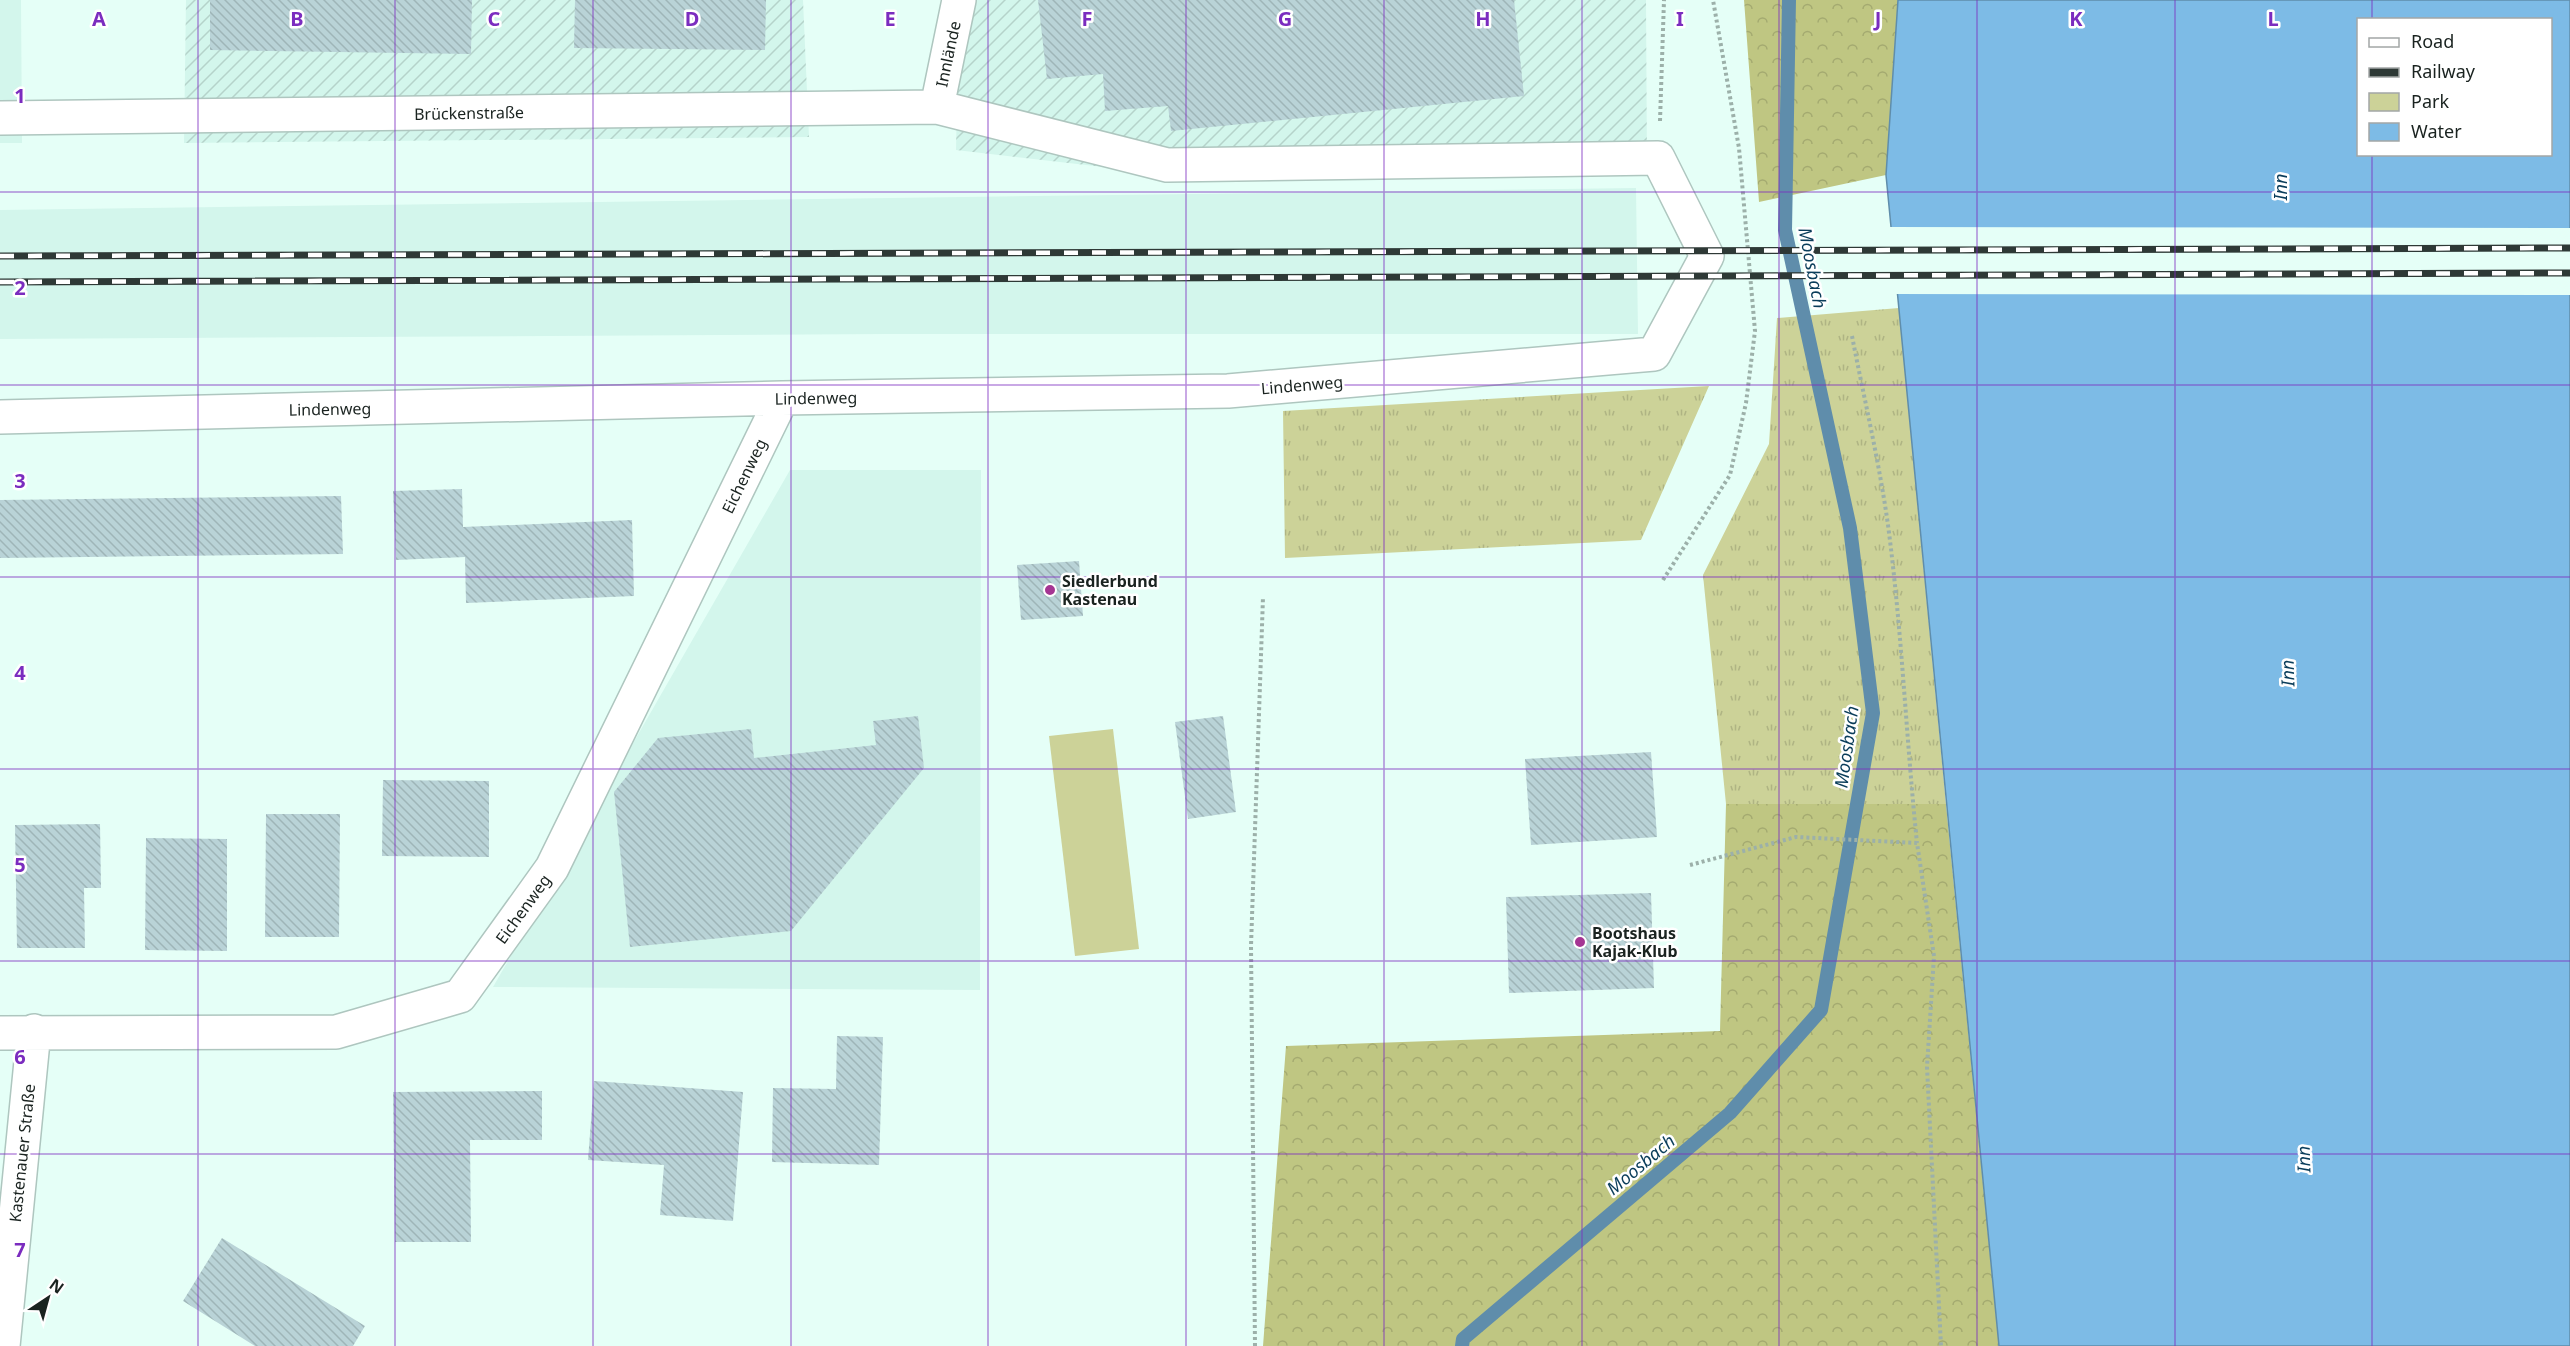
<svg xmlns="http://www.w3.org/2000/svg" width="2570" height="1346" font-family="'Noto Sans',sans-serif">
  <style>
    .built { fill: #d3f6ec }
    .industrial { fill: url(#industrial-furrows) }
    .grass { fill: url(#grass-tufts) }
    .forest { fill: url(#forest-crowns) }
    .park { fill: #ccd298 }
    .water { fill: #7dbbe6; stroke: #5f8dab; stroke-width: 1.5; fill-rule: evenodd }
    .pier { fill: #e5fff7 }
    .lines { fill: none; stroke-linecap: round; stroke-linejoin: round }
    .stream { stroke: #5f8dab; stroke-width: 14 }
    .building { fill: url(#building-back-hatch) }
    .street-casing { stroke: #aec6bf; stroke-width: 36 }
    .path { stroke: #9cb0a9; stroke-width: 4; stroke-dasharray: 3 3; stroke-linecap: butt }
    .street { stroke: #fff; stroke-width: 33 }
    .rail-casing { stroke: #2e3936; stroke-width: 7 }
    .rail { stroke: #fff; stroke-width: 4.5; stroke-dasharray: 14; stroke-linecap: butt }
    .grid { fill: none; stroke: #7b2cbf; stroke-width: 1.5; stroke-opacity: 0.55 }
    .poi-dot { fill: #a53593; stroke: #fff; stroke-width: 2 }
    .labels { text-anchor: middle; stroke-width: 5; stroke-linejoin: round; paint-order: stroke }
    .street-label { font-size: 16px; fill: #1a2320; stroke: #fff }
    .poi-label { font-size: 16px; font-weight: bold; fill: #1a2320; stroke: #fff; text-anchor: start }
    .water-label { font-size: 18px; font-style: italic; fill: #0a3d5a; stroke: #fff }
    .grid-label { font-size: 20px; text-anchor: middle; font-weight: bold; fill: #7b2cbf; stroke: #fff; stroke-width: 5; stroke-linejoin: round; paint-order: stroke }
  </style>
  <defs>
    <pattern id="industrial-furrows" width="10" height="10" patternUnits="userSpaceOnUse" patternTransform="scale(1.5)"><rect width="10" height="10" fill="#d3f6ec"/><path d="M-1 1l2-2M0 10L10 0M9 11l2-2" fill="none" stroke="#b5d3ca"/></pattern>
    <pattern id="grass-tufts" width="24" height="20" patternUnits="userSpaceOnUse" patternTransform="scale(1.5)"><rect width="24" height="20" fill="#ccd298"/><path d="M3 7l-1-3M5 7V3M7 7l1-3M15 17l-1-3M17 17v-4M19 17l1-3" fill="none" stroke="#afb483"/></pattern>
    <pattern id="forest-crowns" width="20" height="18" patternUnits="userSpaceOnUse" patternTransform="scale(1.5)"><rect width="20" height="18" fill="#bfc682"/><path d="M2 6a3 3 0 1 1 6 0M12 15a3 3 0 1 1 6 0" fill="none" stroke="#a4aa70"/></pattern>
    <pattern id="building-back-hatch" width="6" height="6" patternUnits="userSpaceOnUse" patternTransform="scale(1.5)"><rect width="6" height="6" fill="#b9d3d7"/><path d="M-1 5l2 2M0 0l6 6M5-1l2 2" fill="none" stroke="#9eb5b8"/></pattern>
  </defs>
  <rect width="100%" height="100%" fill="#e5fff7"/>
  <!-- built -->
  <path class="built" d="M0,0H21L22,143H0Z
    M1636,188L1638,334H889L0,339V210Z
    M790,470H981L980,990L493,987Z"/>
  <!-- industrial -->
  <path class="industrial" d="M186,0H803L809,137L184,143Z
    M959,0H1646L1647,171L1147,172L956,150Z"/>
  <!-- grass -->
  <path class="grass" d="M1899,308L1946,804H1726L1703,575L1769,444L1777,318Z
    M1709,386L1641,540L1285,558L1283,411Z"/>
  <!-- forest -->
  <path class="forest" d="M1744,0H1898L1886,175L1759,202Z
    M1726,804H1946L1999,1346H1263L1286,1046L1720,1031Z"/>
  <!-- park -->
  <path class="park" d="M1113,729L1139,949L1075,956L1049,736Z"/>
  <!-- water -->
  <path class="water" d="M1898,0H2570V1346H1999L1886,175ZM2358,20H2550V154H2358Z"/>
  <!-- pier -->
  <path class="pier" d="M1888,227L2570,228V295L1894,294Z"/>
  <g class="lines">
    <!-- stream -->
    <path class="stream" d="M1462,1346L1463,1339L1730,1113L1821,1010L1873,713L1850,528L1785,230L1789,0"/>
  </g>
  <!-- building -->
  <path class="building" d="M210,0H472L471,54L210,50Z
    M575,0H766L765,50L574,48Z
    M1038,0H1514L1524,96L1171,131L1168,106L1105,111L1103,74L1047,79Z
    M462,489L463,527L632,520L634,596L466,603L465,557L396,560L393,491Z
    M341,496L343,554L0,558V500Z
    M1079,561L1083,616L1021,620L1017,565Z
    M918,716L924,768L791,931L630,947L614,792L658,738L751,729L754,758L876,745L873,721Z
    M1223,716L1236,812L1188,819L1175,722Z
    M1651,752L1657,837L1531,845L1525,759Z
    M383,780L489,781V857L382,856Z
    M266,814H340L339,937H265Z
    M100,824L101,888H84L85,948H17L15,825Z
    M146,838L227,839V951L145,950Z
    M1651,893L1654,988L1509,993L1506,897Z
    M837,1036L883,1037L879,1165L772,1162L773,1088L836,1089Z
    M594,1081L743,1092L733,1221L660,1215L664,1165L588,1160Z
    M542,1091V1140H470L471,1242H395L393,1092Z
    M222,1238L365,1326L353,1346H255L183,1301Z"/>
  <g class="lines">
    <!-- street casing -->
    <g class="street-casing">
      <path id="street" d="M937,107L959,0
        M0,118L937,107L1167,165L1658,158L1707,256L1654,354L1228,391L782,398L0,417
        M0,1033L336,1032L460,996L552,868L782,398
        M3,1346L34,1031"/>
    </g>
    <!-- path -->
    <path class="path" d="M1660,121L1664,0
      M1852,336C1864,398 1879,461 1888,525C1902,631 1906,737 1917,843
      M1663,580L1730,475L1746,403L1755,331L1739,148L1713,0
      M1690,865L1796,837L1917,843L1934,956L1927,1067L1941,1346
      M1255,1346L1251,946L1263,597"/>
    <!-- street -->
    <use href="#street" class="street"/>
    <!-- rail casing -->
    <g class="rail-casing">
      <path id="rail" d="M0,256L2570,248
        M0,282L2570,273"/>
    </g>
    <!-- rail -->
    <use href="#rail" class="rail"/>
  </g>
  <!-- grid -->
  <path class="grid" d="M198,0V1346M395,0V1346M593,0V1346M791,0V1346M988,0V1346M1186,0V1346M1384,0V1346M1582,0V1346M1779,0V1346M1977,0V1346M2175,0V1346M2372,0V20M2372,154V1346M0,192H2570M0,385H2570M0,577H2570M0,769H2570M0,961H2570M0,1154H2570"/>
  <!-- markers -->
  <g class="poi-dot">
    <circle cx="1050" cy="590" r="6"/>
    <circle cx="1580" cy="942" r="6"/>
  </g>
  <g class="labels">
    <!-- street labels -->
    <g class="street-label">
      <text transform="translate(948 54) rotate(-78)" y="6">Innlände</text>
      <text transform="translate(469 113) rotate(-1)" y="6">Brückenstraße</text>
      <text transform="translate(1302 385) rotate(-5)" y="6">Lindenweg</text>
      <text transform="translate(816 398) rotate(-1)" y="6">Lindenweg</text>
      <text transform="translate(330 409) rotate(-1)" y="6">Lindenweg</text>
      <text transform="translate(744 476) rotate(-64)" y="6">Eichenweg</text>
      <text transform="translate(523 909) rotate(-54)" y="6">Eichenweg</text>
      <text transform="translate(22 1153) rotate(-84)" y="6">Kastenauer Straße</text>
    </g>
    <!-- poi labels -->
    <g class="poi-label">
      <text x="1062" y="587">Siedlerbund<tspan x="1062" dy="18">Kastenau</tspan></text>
      <text x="1592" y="939">Bootshaus<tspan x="1592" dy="18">Kajak-Klub</tspan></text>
    </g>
    <!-- water labels -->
    <g class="water-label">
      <text transform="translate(2281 187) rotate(-90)" y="6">Inn</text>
      <text transform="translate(1812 268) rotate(79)" y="6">Moosbach</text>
      <text transform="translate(2288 673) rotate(-92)" y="6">Inn</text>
      <text transform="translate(1847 747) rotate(-82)" y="6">Moosbach</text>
      <text transform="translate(2304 1159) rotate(-92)" y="6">Inn</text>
      <text transform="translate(1641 1165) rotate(-40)" y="6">Moosbach</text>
    </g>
  </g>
  <g class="grid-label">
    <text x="99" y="26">A</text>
    <text x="297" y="26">B</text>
    <text x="494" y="26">C</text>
    <text x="692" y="26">D</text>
    <text x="890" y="26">E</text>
    <text x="1087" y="26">F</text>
    <text x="1285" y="26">G</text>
    <text x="1483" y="26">H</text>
    <text x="1680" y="26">I</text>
    <text x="1878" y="26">J</text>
    <text x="2076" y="26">K</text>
    <text x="2273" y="26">L</text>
    <text x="20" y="103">1</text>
    <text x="20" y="295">2</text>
    <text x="20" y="488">3</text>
    <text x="20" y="680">4</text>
    <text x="20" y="872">5</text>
    <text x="20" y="1064">6</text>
    <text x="20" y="1257">7</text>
  </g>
  <!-- legend -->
  <rect x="2357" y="18" width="195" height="138" fill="#ffffff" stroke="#a3a7a6" stroke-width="1.5"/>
  <rect x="2369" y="38" width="30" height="9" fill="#ffffff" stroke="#a3a7a6" stroke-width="1.5"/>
  <text x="2411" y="48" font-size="18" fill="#1a2320">Road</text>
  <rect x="2369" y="68" width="30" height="9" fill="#2e3936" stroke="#a3a7a6" stroke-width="1.5"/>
  <text x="2411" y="78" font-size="18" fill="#1a2320">Railway</text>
  <rect x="2369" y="93" width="30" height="18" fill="#ccd298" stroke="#a3a7a6" stroke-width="1.5"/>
  <text x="2411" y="108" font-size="18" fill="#1a2320">Park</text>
  <rect x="2369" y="123" width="30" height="18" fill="#7dbbe6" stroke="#a3a7a6" stroke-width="1.5"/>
  <text x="2411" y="138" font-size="18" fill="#1a2320">Water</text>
  <!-- north arrow -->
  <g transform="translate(48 1298) rotate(36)" stroke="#ffffff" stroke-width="4.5" paint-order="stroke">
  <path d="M0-4.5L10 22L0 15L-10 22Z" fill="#1a2320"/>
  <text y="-9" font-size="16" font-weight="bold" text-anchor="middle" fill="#1a2320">N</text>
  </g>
</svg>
